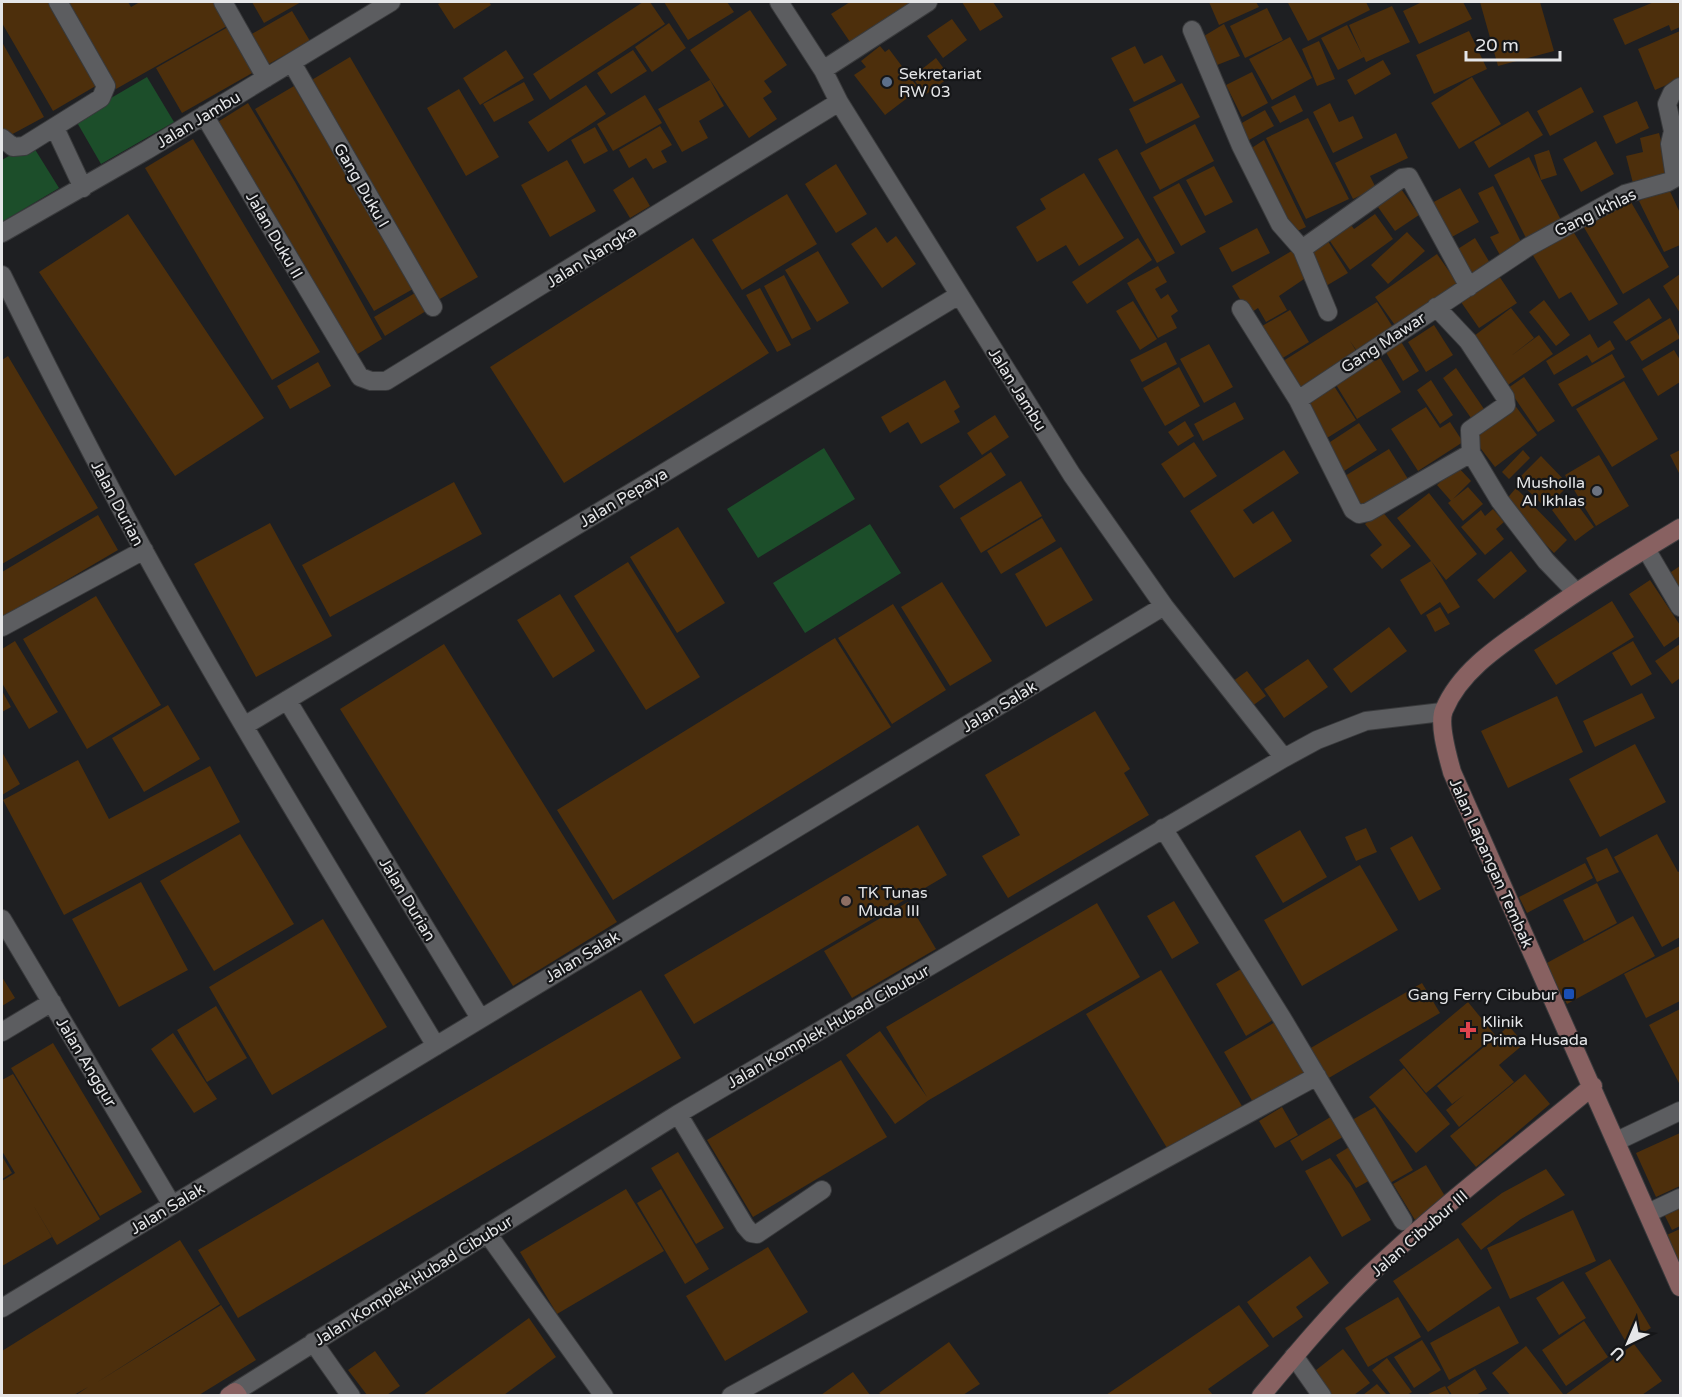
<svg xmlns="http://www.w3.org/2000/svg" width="1682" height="1397" font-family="'Varela Round',sans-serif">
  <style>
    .grass { fill: #1c4e2a }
    .building { fill: #4d2f0c }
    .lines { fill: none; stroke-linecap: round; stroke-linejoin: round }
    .street-casing { stroke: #393a3c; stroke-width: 20 }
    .secondary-casing { stroke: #393a3c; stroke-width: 20 }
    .street { stroke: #5c5d60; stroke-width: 18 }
    .secondary { stroke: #886161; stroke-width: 18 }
    .service-dot { fill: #5c6f8a; stroke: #151618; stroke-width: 2 }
    .worship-dot { fill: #6b7280; stroke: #151618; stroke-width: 2 }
    .education-dot { fill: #8d6e63; stroke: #151618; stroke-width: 2 }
    .transit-dot { fill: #1a4fb4; stroke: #151618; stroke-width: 2 }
    .health-dot { fill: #e0444e; stroke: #151618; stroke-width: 2 }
    .labels { text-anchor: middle; stroke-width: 4.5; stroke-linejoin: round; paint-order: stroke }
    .poi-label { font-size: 16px; fill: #e5e6e8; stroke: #151618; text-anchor: start }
    .street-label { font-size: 16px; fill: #e5e6e8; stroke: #151618 }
  </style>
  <rect width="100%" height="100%" fill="#1e1f22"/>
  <!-- grass -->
  <path class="grass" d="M147,77L174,122L101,164L75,119Z
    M31,143L59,188L2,222V160Z
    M824,448L855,499L758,558L727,509Z
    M870,524L901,573L805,633L773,583Z"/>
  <!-- building -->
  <path class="building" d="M2,2H51L99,84L53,111L2,23Z
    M65,2H128L131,7L140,2H213L227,26L116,89Z
    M252,2H301L264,23Z
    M442,2H489L491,5L454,29L438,4Z
    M643,2H650L665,24L550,100L533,74Z
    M664,2H727L734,12L688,40Z
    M850,2H911L850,42L831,14Z
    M962,2H993L1003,17L980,31Z
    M1209,2H1256L1259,7L1219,25Z
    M1291,2H1366L1370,10L1308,41L1288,3Z
    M1422,2H1463L1472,19L1419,44L1403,11Z
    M1480,2H1540L1554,51L1498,66Z
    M1654,2H1680V27L1671,31L1669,25L1625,45L1613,19Z
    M1392,6L1410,42L1366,62L1364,57L1338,70L1321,38L1347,25L1362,54L1349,25Z
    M1267,8L1283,40L1245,58L1230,26Z
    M750,10L787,65L764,81L772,92L763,98L777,119L749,138L690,50Z
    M292,11L310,41L267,65L250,35Z
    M952,19L967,40L943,58L927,36Z
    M669,23L686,48L652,72L635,47Z
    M1224,24L1240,56L1212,67L1199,39Z
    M228,27L254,72L182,113L156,68Z
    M1469,31L1487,69L1434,94L1416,55Z
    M1680,31V79L1655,90L1638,49Z
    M1290,37L1312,78L1272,100L1249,59Z
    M1319,41L1335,79L1317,86L1302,49Z
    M2,42L44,117L7,137L2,127Z
    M880,46L885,52L889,49L919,89L885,115L854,75L866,67L861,61Z
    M1135,46L1144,64L1162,55L1176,81L1134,102L1111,58Z
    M506,50L524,78L480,105L463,78Z
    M633,50L647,71L611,94L597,73Z
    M350,57L478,277L438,300L310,81Z
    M936,58L950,77L925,95L912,77Z
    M1383,60L1391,74L1355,95L1347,80Z
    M1252,72L1268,103L1242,117L1226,85Z
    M1472,77L1501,124L1459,149L1431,103Z
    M710,80L724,106L699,121L708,138L682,152L658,109Z
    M524,82L534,100L494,122L483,104Z
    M1182,83L1200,117L1146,144L1129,109Z
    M586,85L606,114L548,152L528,122Z
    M294,86L413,289L374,311L255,109Z
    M1581,87L1594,112L1550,136L1537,111Z
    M459,89L499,157L466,176L427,108Z
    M645,95L662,123L613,151L597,124Z
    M1295,95L1303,111L1280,123L1271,107Z
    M1637,101L1649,128L1616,144L1603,116Z
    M248,103L295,182L382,339L356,355L283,229L216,123Z
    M1330,103L1339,122L1353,116L1363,138L1333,153L1313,112Z
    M1265,110L1274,126L1249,140L1240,124Z
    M1528,111L1543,135L1489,168L1474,142Z
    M1308,118L1349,199L1306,219L1266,138Z
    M1195,124L1214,161L1160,190L1140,153Z
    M660,126L672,145L661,151L667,162L653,169L646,158L629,168L619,150Z
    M595,127L608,151L584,164L571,140Z
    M1396,133L1408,158L1370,176L1376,188L1353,199L1335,163Z
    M1659,133L1671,177L1634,187L1626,156L1643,152L1640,138Z
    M193,139L320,352L272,380L145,168Z
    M1264,140L1306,227L1291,234L1250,149Z
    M1596,141L1614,174L1581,192L1563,159Z
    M1117,149L1175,253L1157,263L1098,159Z
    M1549,150L1557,175L1541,180L1534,155Z
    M1529,157L1561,220L1526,238L1494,175Z
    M567,160L596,211L550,237L521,185Z
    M836,164L867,214L836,233L805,184Z
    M1214,166L1233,202L1205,216L1186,180Z
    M1084,173L1124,238L1079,266L1066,245L1037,262L1016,227L1046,209L1040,199Z
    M633,177L650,206L630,218L613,190Z
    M1179,183L1206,232L1181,246L1153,197Z
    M1397,183L1419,215L1395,231L1373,200Z
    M1493,186L1523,246L1501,257L1490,237L1499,233L1478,193Z
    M1668,187L1680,213V245L1664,252L1639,201Z
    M1460,188L1479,222L1450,238L1430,204Z
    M787,194L817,244L742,290L712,240Z
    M1628,197L1669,267L1623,294L1582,224Z
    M128,214L264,418L175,476L39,272Z
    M1375,214L1393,239L1350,270L1325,234L1346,218L1354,229Z
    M876,227L887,243L896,236L916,264L882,288L851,244Z
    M1257,228L1270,253L1232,272L1219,248Z
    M1571,228L1618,304L1589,321L1571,292L1559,299L1531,252Z
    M1407,232L1425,251L1388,284L1371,265Z
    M693,238L769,353L564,483L490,367Z
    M1138,238L1152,260L1087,304L1072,282Z
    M1326,238L1348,273L1326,286L1304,252Z
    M1475,238L1490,263L1467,276L1453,252Z
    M1295,249L1307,277L1279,296L1287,310L1266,322L1258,308L1249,314L1232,286Z
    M818,251L849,303L817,322L785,270Z
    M1437,254L1458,284L1397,328L1375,297Z
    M1158,266L1167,282L1155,289L1161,299L1168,294L1178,311L1171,316L1177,328L1158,338L1127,283Z
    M1680,274V313L1663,286Z
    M784,275L811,329L792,339L764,286Z
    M1499,276L1517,303L1479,328L1461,302Z
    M760,288L791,345L777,352L746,295Z
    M415,293L426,311L385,336L374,317Z
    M1649,298L1662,318L1626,341L1613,322Z
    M1544,300L1570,335L1556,346L1529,312Z
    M1133,301L1157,339L1140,350L1116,311Z
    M1377,302L1394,329L1357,351L1350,341L1358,354L1297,391L1280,363Z
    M1511,308L1534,338L1511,356L1539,335L1553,354L1505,387L1470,339Z
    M1290,310L1309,342L1281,359L1262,326Z
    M1670,318L1680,338L1642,361L1630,342Z
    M1434,325L1453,355L1426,372L1408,342Z
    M1590,334L1598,348L1610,340L1615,349L1592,363L1587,355L1554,375L1546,361Z
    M1400,340L1419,371L1403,381L1384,349Z
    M1166,342L1177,364L1142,382L1130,360Z
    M1209,344L1233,387L1204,403L1180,359Z
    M1674,350L1680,360V382L1658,396L1642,369Z
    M1612,354L1625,377L1572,407L1558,384Z
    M8,356L98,508L2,564V360Z
    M1379,356L1401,392L1357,419L1335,383Z
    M318,362L331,386L290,409L277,386Z
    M1179,367L1200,406L1165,426L1143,388Z
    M1456,368L1484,409L1471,418L1443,378Z
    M1524,377L1555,421L1538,432L1508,388Z
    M945,380L960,407L954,411L960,422L921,444L908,422L890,433L881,417Z
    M1431,380L1453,415L1440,424L1417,390Z
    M1624,381L1658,439L1612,467L1576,409Z
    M1334,386L1356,420L1327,438L1306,405Z
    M1235,402L1244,419L1203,441L1194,424Z
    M1514,404L1537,435L1495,467L1471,436Z
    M1426,407L1440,428L1450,422L1463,442L1418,471L1391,429Z
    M995,415L1009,437L982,455L967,433Z
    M1185,421L1194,436L1178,446L1168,432Z
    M1359,423L1377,450L1344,471L1327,444Z
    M1194,442L1217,476L1184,498L1161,464Z
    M1389,449L1408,479L1359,509L1340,479Z
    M1284,450L1299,473L1243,510L1253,524L1273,511L1292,541L1234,578L1190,511Z
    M1523,450L1530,458L1509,479L1502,472Z
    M1680,450V475L1670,455Z
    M991,452L1006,475L954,509L939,486Z
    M1599,455L1629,506L1596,526L1565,475Z
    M1541,456L1569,485L1546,508L1517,480Z
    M1457,466L1471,481L1451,501L1437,485Z
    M1021,481L1042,516L981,553L960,518Z
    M454,482L482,534L330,617L302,565Z
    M1468,487L1483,504L1463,521L1448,503Z
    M1516,488L1567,540L1554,553L1504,502Z
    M1429,493L1477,554L1446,580L1397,518Z
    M1571,496L1594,527L1575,541L1552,510Z
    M1493,509L1504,522L1496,529L1504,539L1485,555L1461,527L1481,510L1485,516Z
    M1381,510L1411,546L1382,569L1370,555L1382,545L1365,524Z
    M98,515L118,550L2,618V572Z
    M1042,518L1056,541L1001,574L987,551Z
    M270,523L332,636L256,677L194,564Z
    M678,527L725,603L677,633L630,557Z
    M1061,547L1093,600L1046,627L1015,574Z
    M1511,551L1527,571L1494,599L1477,580Z
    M1431,561L1460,607L1448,614L1440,602L1421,615L1400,580Z
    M628,562L700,677L646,710L574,596Z
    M1680,566V593L1668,574Z
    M1650,580L1680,625V636L1664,647L1629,594Z
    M942,582L992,661L950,686L901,607Z
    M560,594L595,651L553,678L517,620Z
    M96,596L161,705L87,749L23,639Z
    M1612,601L1634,637L1556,685L1534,650Z
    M893,604L946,690L892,724L838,638Z
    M1440,607L1450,624L1435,632L1426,615Z
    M1389,627L1407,651L1351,693L1333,669Z
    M835,638L891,727L613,900L557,810Z
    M15,641L58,712L29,729L2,683V649Z
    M1633,641L1652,674L1631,686L1612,653Z
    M444,644L617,922L513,986L340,709Z
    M1680,644V678L1672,684L1655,661Z
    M1308,659L1328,687L1284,718L1264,689Z
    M1247,671L1266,696L1248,709L1229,684Z
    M2,691L11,707L2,712Z
    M1642,693L1655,718L1595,747L1583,721Z
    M1557,696L1583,752L1508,788L1481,731Z
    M168,705L200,759L144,792L112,738Z
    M1095,711L1130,769L1124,773L1149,815L1008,898L982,856L1020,835L985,775Z
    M1635,744L1666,802L1600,837L1569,779Z
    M2,752L20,784L2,795Z
    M78,760L109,819L210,766L240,822L64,915L3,800Z
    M918,825L947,875L694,1024L664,975Z
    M1366,828L1377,852L1356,861L1345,837Z
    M1300,830L1327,877L1283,903L1255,856Z
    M240,834L294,924L214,971L160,881Z
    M1657,834L1678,872L1680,871V937L1662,947L1614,857Z
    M1412,836L1441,889L1419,901L1390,848Z
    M1607,848L1619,872L1597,882L1586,858Z
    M1585,863L1593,878L1527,913L1519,897Z
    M1360,865L1398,930L1302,986L1264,920Z
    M141,882L188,970L119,1007L72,919Z
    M1597,883L1617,923L1584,941L1563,900Z
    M1174,901L1199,943L1172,959L1147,916Z
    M908,902L936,949L852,998L824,951Z
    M1097,903L1140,977L929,1100L895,1124L846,1055L880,1031L927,1097L886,1027Z
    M1633,916L1655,956L1567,1004L1545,964Z
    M323,919L387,1027L272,1095L209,987Z
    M1680,946V1001L1646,1018L1624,974Z
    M1246,966L1276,1018L1246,1036L1216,984Z
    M1161,970L1242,1106L1167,1148L1086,1014Z
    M2,977L15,998L2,1006Z
    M1422,983L1440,1013L1327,1079L1309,1049Z
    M641,990L681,1058L238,1318L198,1250Z
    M1468,1002L1495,1035L1426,1093L1399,1060Z
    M216,1006L247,1058L207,1082L177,1030Z
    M1680,1009V1085L1649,1025Z
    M1277,1021L1308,1072L1254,1104L1224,1052Z
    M1509,1026L1524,1044L1499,1065L1514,1082L1459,1127L1446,1110L1464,1095L1452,1104L1437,1086Z
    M173,1033L217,1099L194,1113L151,1049Z
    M53,1043L142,1192L100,1216L11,1068Z
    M841,1060L887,1137L753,1217L707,1140Z
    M1404,1068L1450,1124L1416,1153L1369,1097Z
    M13,1074L100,1219L57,1245L32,1203L52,1237L2,1266V1181L15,1173L2,1151V1080Z
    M1525,1074L1550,1104L1476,1167L1450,1136Z
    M1282,1107L1298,1135L1275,1148L1259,1121Z
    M1375,1107L1413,1170L1390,1183L1352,1120Z
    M1334,1115L1346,1135L1302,1161L1290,1141Z
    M1680,1133V1186L1656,1197L1636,1153Z
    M1354,1144L1374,1178L1356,1188L1336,1155Z
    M678,1152L724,1228L696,1244L651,1168Z
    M2,1156L12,1173L2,1179Z
    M1330,1158L1350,1184L1371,1220L1342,1237L1305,1171Z
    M1426,1165L1448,1201L1415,1220L1393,1184Z
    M1546,1169L1565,1195L1521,1219L1481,1250L1461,1224L1502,1193Z
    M626,1189L664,1251L557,1314L520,1252Z
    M661,1189L709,1269L685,1284L637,1203Z
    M1680,1203V1226L1672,1230L1663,1212Z
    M1573,1210L1596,1261L1510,1299L1487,1248Z
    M1680,1229V1279L1660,1238Z
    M1458,1238L1492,1288L1428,1332L1393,1281Z
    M180,1240L220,1304L96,1383L221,1305L256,1360L199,1395H76L88,1387L74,1395H2V1351Z
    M768,1247L808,1312L725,1361L686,1296Z
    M1310,1256L1329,1283L1296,1307L1303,1317L1273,1338L1247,1302Z
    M1610,1259L1651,1328L1626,1342L1585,1273Z
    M1563,1281L1586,1318L1559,1335L1536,1298Z
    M1398,1297L1421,1337L1368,1367L1345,1328Z
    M1239,1305L1269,1346L1208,1389L1213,1395H1106Z
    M1499,1306L1519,1343L1449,1380L1430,1343Z
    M529,1318L556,1357L504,1395H423Z
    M1584,1321L1608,1357L1566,1386L1542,1350Z
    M1422,1340L1441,1370L1414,1388L1394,1357Z
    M949,1342L980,1384L963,1395H882L879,1393Z
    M1634,1344L1662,1381L1642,1395H1565Z
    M1526,1346L1563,1394L1561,1395H1510L1492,1373Z
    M1343,1349L1370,1383L1354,1395H1327L1311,1374Z
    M375,1351L400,1386L387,1395H367L348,1370Z
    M1387,1358L1412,1392L1407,1395H1391L1372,1370Z
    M1475,1369L1487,1389L1476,1395H1452L1447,1387Z
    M853,1372L870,1395H821Z
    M1377,1384L1387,1395H1363Z
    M1445,1386L1450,1395H1426Z"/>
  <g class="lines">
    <!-- street casing -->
    <g class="street-casing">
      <path id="street" d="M223,2L266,78
        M779,2L823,70L839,102L1072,475L1164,606L1284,758
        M1192,30L1241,146L1280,224L1302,249L1402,178L1409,177L1469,287
        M292,63L433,307
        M823,70L928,2
        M204,115L360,377L371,381H386L839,102
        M55,128L83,188
        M2,138L13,147L24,146L101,98L106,86L58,2
        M2,233L147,150L391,2
        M1302,249L1328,312
        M2,275C47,367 94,459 143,549C236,718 337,881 436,1046
        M1436,307L1468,341L1505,397L1506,405L1470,430L1471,453L1500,501L1546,561L1576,592
        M1241,309L1298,400L1353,510L1359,514L1368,512L1471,453
        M1298,400L1528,247L1625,194L1668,182L1675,178L1670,144L1673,131L1667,104L1672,93L1680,87
        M1646,549L1680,607
        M2,627L144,550
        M287,700L480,1018
        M244,726L959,295
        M1163,828L1282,1018L1403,1221
        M2,919L172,1205
        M2,1032L52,1002
        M678,1114L745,1226L751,1233L757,1234L822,1190
        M1617,1141L1680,1111
        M1648,1213L1680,1198
        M487,1233L604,1396
        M2,1308L1164,606
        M313,1342L351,1396
        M1294,1356L1322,1396
        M235,1392L678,1114L1284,758L1317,740L1366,721L1442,712
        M731,1396L1317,1076"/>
    </g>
    <!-- secondary casing -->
    <g class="secondary-casing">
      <path id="secondary" d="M1680,528C1632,557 1584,586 1538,619C1504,643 1461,669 1444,710C1438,724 1448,757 1452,772L1680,1287
        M229,1396L235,1392L238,1396
        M1261,1396C1296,1354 1331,1312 1370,1274C1440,1207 1518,1148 1593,1086"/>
    </g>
    <!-- street -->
    <use href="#street" class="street"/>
    <!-- secondary -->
    <use href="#secondary" class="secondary"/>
  </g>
  <!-- markers -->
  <circle class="service-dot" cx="887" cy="82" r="6"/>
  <circle class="worship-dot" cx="1597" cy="491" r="6"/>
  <circle class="education-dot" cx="846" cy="901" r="6"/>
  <rect class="transit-dot" x="1563" y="988" width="12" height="12" rx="3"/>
  <path class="health-dot" d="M1465 1021h6v6h6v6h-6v6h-6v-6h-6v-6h6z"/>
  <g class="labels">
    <!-- poi labels -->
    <g class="poi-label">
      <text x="899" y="79">Sekretariat<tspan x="899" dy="18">RW 03</tspan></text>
      <text x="1585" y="488" text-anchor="end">Musholla<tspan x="1585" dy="18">Al Ikhlas</tspan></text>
      <text x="858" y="898">TK Tunas<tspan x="858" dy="18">Muda III</tspan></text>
      <text x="1557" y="1000" text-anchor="end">Gang Ferry Cibubur</text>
      <text x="1482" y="1027">Klinik<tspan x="1482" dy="18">Prima Husada</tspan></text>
    </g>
    <!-- street labels -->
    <g class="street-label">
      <text transform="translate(198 119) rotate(-31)" y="6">Jalan Jambu</text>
      <text transform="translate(362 185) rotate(60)" y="6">Gang Duku I</text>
      <text transform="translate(1595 212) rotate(-26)" y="6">Gang Ikhlas</text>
      <text transform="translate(275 235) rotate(60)" y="6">Jalan Duku II</text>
      <text transform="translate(591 256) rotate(-32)" y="6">Jalan Nangka</text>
      <text transform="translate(1383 342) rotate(-33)" y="6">Gang Mawar</text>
      <text transform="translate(1018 389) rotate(58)" y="6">Jalan Jambu</text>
      <text transform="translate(623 497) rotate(-31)" y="6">Jalan Pepaya</text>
      <text transform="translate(118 503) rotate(62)" y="6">Jalan Durian</text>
      <text transform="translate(999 706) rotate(-31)" y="6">Jalan Salak</text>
      <text transform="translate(1492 863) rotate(66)" y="6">Jalan Lapangan Tembak</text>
      <text transform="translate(408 899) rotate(59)" y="6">Jalan Durian</text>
      <text transform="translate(582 956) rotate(-31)" y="6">Jalan Salak</text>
      <text transform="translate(828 1026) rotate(-30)" y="6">Jalan Komplek Hubad Cibubur</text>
      <text transform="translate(87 1062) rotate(59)" y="6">Jalan Anggur</text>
      <text transform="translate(167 1208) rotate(-31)" y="6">Jalan Salak</text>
      <text transform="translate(1419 1233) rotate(-41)" y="6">Jalan Cibubur III</text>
      <text transform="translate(413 1280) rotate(-32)" y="6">Jalan Komplek Hubad Cibubur</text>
    </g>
  </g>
  <!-- border -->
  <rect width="1682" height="1397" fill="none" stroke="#e5e6e8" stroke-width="6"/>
  <!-- north arrow -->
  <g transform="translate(1628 1343) rotate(224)" stroke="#151618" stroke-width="4.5" paint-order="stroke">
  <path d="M0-4.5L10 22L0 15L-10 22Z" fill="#e5e6e8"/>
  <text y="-9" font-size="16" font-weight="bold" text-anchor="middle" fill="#e5e6e8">U</text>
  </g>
  <!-- scale -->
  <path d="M1466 51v9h94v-9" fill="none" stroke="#e5e6e8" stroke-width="3"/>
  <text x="1475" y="51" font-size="18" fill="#e5e6e8" stroke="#151618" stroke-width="4.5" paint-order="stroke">20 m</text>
</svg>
